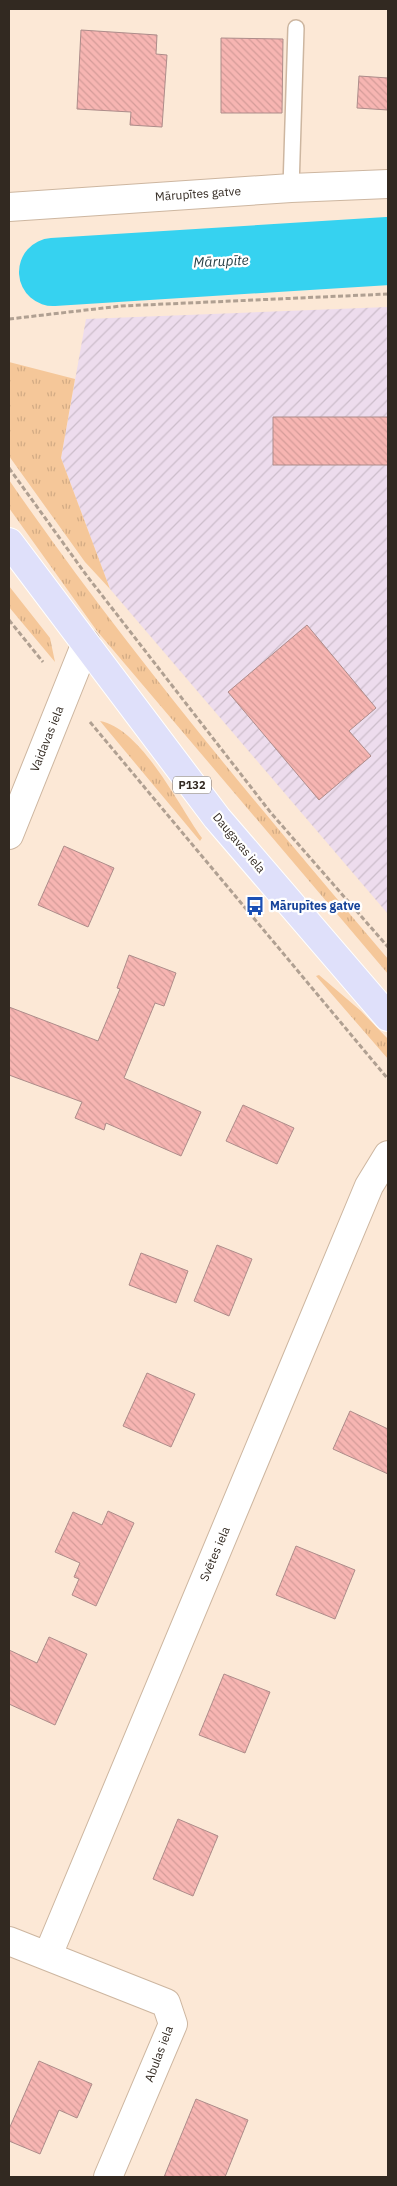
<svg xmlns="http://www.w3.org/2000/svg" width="397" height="2186" font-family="'IBM Plex Sans',sans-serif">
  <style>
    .industrial { fill: url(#industrial-furrows) }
    .grass { fill: url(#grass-tufts) }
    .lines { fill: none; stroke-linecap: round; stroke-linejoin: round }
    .river { stroke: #36d2f0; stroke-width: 68 }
    .building { fill: url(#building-back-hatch); stroke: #ad8c8a }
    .lane-casing { stroke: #cdb6a0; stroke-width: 18 }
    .street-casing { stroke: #cdb6a0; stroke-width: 30 }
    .primary-casing { stroke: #fff; stroke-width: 30 }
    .path { stroke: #b0a092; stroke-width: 3; stroke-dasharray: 5 2.5; stroke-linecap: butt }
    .lane { stroke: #fff; stroke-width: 15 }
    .street { stroke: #fff; stroke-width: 28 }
    .primary { stroke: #dfe0fa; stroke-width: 28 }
    .labels { text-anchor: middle; stroke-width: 4.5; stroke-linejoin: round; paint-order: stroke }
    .shield { fill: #fff; stroke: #706964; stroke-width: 1 }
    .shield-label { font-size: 11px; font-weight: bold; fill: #322921 }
    .street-label { font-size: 12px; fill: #322921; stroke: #fff }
    .transit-label { font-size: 12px; font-weight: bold; fill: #164399; stroke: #fff; text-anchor: start }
    .water-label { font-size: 14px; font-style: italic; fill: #273f45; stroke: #fff }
  </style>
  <defs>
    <pattern id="industrial-furrows" width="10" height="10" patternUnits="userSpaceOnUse" patternTransform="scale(1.25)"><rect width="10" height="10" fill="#eddced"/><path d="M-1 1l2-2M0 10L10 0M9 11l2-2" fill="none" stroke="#ccbdcb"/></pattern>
    <pattern id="grass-tufts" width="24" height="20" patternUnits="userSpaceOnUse" patternTransform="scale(1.25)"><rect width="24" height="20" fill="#f5c799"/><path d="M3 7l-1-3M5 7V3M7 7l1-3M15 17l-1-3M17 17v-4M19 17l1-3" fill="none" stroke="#d2ab84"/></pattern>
    <pattern id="building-back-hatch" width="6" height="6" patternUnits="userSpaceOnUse" patternTransform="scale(1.25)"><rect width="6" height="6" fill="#f7b5b2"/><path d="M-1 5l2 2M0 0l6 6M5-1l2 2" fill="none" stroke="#d49c99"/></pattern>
  </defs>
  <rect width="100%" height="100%" fill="#fce8d6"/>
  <!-- industrial -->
  <path class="industrial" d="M388,307V914L110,589L61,458L86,319Z"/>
  <!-- grass -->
  <path class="grass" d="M9,362L75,379L61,458L110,589L85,562L9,456Z
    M9,480C125,648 256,804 388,959V974L97,631L9,508Z
    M9,586L50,638L55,662L9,607Z
    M100,721C142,729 178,805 202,838L200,841Z
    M319,975L361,1011L388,1039V1059L316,976Z"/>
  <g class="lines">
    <!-- river -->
    <path class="river" d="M53,272L388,251"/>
  </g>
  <!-- building -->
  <path class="building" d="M81,30L157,35L156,54L167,55L162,127L130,125L131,112L77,109Z
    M221,38L283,39L282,113H221Z
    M359,76L388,78V110L357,108Z
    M273,417H388V465H273Z
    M307,625L376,708L349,731L371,756L319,800L228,692Z
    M64,846L114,868L88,927L38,905Z
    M129,955L176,973L164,1006L155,1003L124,1078L201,1112L181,1156L106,1123L104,1130L75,1118L82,1102L9,1075V1007L98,1041L120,989L117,988Z
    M243,1105L294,1128L277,1164L226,1141Z
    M217,1245L252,1259L229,1316L194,1301Z
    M141,1253L188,1271L176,1303L129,1285Z
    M147,1373L195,1394L171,1447L123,1426Z
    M350,1411L388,1429V1474L333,1449Z
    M108,1511L134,1523L96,1606L72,1595L79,1579L74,1577L80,1563L55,1552L73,1512L102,1525Z
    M296,1546L355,1570L335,1619L276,1595Z
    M49,1637L87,1654L55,1725L9,1704V1650L37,1663Z
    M224,1674L270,1692L245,1753L199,1735Z
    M178,1819L218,1836L193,1896L153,1879Z
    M39,2061L92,2084L77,2118L59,2110L40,2154L9,2141V2129Z
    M196,2099L248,2120L225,2177H164Z"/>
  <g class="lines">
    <!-- lane casing -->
    <g class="lane-casing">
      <path id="lane" d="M291,188L296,28"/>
    </g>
    <!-- street casing -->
    <g class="street-casing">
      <path id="street" d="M9,207L291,188L388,184
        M9,835L86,643
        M9,1941L166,2003L173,2024L108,2177
        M48,1955L369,1186L388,1155"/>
    </g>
    <!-- primary casing -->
    <g class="primary-casing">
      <path id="primary" d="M9,542L217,818L388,1017"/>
    </g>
    <!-- path -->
    <path class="path" d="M9,319L121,306L388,294
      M9,468L87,576L271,813L388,947
      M9,620L43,662
      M90,722L388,1079"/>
    <!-- lane -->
    <use href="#lane" class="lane"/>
    <!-- street -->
    <use href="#street" class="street"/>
    <!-- primary -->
    <use href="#primary" class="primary"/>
  </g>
  <!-- icons -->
  <defs>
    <g id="bus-bare" transform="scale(1.5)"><path d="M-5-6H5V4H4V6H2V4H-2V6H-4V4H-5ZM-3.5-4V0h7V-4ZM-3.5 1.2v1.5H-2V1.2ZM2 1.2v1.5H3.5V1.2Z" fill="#1a4fb4" stroke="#fff" stroke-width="2.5" paint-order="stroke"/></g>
  </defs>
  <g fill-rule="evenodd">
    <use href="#bus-bare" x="255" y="906"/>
  </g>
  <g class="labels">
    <!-- shield labels -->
    <rect class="shield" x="173" y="776.5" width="38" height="17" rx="4"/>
    <g class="shield-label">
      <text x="192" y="789">P132</text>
    </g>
    <!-- street labels -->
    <g class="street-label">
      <text transform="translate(198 194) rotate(-4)" y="4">Mārupītes gatve</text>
      <text transform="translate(47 739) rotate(-68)" y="4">Vaidavas iela</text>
      <text transform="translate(239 843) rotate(50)" y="4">Daugavas iela</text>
      <text transform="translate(215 1554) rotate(-67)" y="4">Svētes iela</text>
      <text transform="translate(159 2054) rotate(-69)" y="4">Abulas iela</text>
    </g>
    <!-- transit labels -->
    <g class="transit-label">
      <text x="270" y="910">Mārupītes gatve</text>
    </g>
    <!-- water labels -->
    <g class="water-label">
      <text transform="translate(221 261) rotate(-3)" y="5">Mārupīte</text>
    </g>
  </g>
  <!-- border -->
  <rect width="397" height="2186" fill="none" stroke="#322921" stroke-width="20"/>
</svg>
